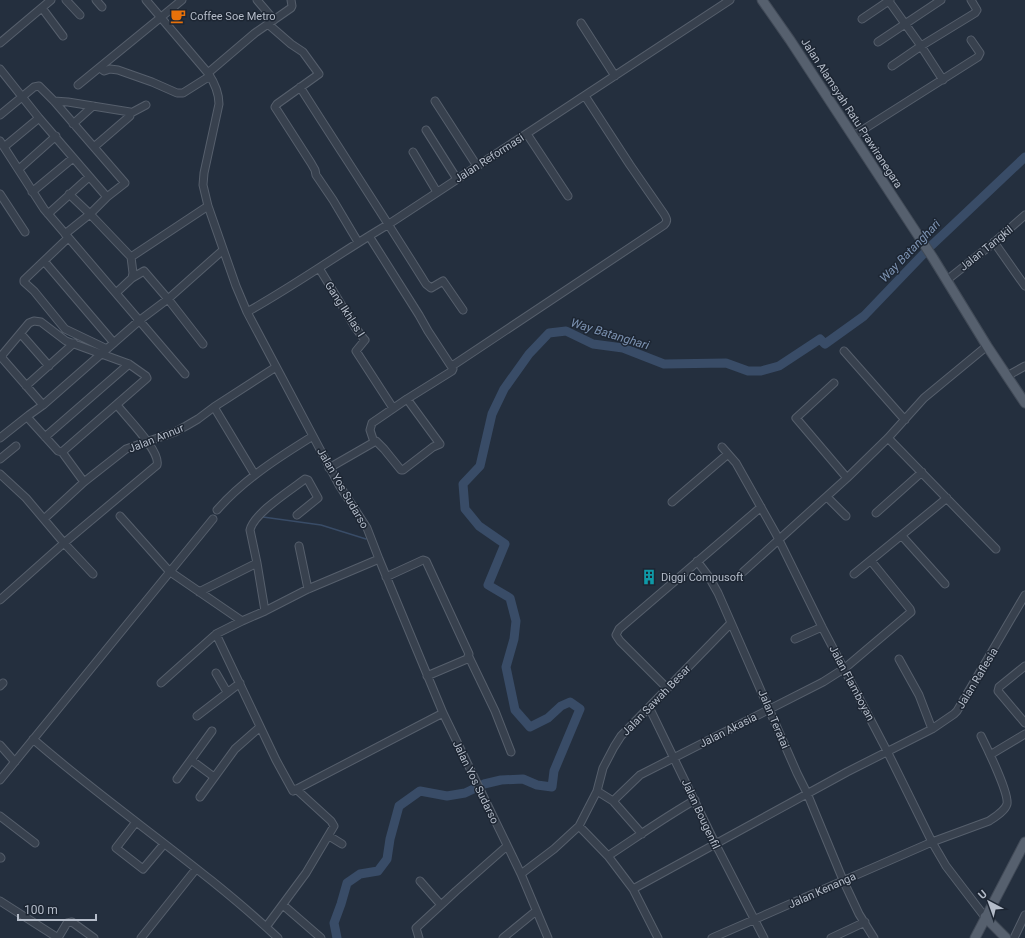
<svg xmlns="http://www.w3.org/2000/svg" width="1025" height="938" font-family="Roboto,sans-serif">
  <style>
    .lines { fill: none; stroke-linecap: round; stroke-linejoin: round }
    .stream { stroke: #394c67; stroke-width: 1.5 }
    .river { stroke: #394c67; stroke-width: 9 }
    .minor-casing { stroke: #565f6c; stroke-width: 9 }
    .major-casing { stroke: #414a57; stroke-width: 11 }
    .minor { stroke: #38414e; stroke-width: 7 }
    .major { stroke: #56606e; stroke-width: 9 }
    .labels { text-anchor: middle; stroke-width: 3; stroke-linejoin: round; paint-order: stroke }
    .poi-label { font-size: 11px; fill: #b4bcc9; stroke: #1d2633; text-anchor: start }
    .street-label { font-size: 11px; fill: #b4bcc9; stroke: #1d2633 }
    .water-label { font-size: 12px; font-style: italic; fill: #7c92b1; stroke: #1d2633 }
  </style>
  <rect width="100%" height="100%" fill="#242f3e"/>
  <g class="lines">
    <!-- stream -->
    <path class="stream" d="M263,517L321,525L366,539"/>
    <!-- river -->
    <path class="river" d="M337,938L334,923L341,904L347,883L360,874L378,871L387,859L390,839L399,806L420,791L447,796L465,793L484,784L501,780L523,779L537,785L552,787L554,771L580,709L570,702L561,706L548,718L530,727L515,710L506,667L514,639L516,621L510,598L488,585L505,544L479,526L465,509L463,484L480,466L492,414L504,389L529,354L549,333L566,331L593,344L623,348L664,364L726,363L748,371H761L779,366L820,339L825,344L864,316L932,245L1025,157"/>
    <!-- minor casing -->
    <g class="minor-casing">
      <path id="minor" d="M66,0L80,15
        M96,0L102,7
        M146,0L208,73C214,82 219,92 219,104L204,173L203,185L208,206L236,286L247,312L339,485L367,528L379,559L443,713L521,874L548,938
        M257,0L274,20
        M888,0L921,46L943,80
        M42,8L63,36
        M862,19L890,0
        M581,23L615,76
        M268,24L291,44L303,52L319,74L277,104L275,107L311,163L315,170L316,175L333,200L358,242
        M878,42L941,0
        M0,43L51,0
        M892,66L921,46L975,13L977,10L971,0
        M100,68L104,71L110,69L118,70L152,82L177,93H183L210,76
        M0,69L39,118L107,197
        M208,73L255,33L291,8L292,6L291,0
        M78,85L182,0
        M300,87C342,153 385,218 426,284L431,288L443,281L463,310
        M54,101L68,102L130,112V116L94,147
        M435,101L477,166
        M131,113L146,105
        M0,115L34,87L39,86L54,101L125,183L107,197L90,214L131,257L133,273L132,278L116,293
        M73,124L93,106
        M426,130L457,179
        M527,134L568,196
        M853,136L978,57L980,53L971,40
        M0,141L44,209L185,374
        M4,147L39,118
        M413,152L437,192
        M19,169L56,136
        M32,192L73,158
        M0,194L25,232
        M48,214L89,177
        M65,234L90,214L69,194
        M369,236L419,315L428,331L453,369L452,371L407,399L372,423L370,430L374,442
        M68,238L24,280V282L34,291L65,329L107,349
        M994,242L1025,286
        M131,257L208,206
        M44,261L114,343
        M319,268L355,327L364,339L365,340L356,351L393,408
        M132,278L144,271L168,299L203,344
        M947,280L991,245L1025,215
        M247,312C296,285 341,252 389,224L730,0
        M21,334L49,366
        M844,351L905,420
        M452,366L664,225C668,221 667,219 664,214L630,165L585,96
        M1007,376L1025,366
        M834,383L796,418L847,478
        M26,386L74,343
        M43,405L2,358L3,354L29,323L34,321L41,322L66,341L129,364L146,376L147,378L62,452L58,451L28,418L29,415L43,405L100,355L140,320L168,299L223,250
        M214,407L255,475
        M45,437L129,364
        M0,438L29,415
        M888,438L996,549
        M722,447L736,463L776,534L822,627L887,751L932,842L946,866L985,917
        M62,452L84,482
        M0,459L16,446
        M329,468L376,441L384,449L401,470H403L433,447L440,444L407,399
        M0,474L26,498L64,543L93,574
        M827,497L846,516
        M672,502L728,454
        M217,510C243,480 279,457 313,436
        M876,513L922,472
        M120,516L169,571L242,621L265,611L308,589L379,559
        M44,519L84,482L126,449L175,432L186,426L198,419L214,407L276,367
        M902,536L945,584
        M299,546L308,589
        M697,561L709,577L718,593L797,773L807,793L843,880L859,914L874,938
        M257,563L250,530C254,513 291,490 305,479L308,480L318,498L297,515
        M743,572L847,478L888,438L924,398L987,346
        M854,574L947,498
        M386,577L423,560L426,561L469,654L467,659L427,676
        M199,592L257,563L265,611
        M0,600L64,543L157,465C161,451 126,417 117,405
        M216,634L276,760L293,791L443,713
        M795,639L822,627
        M469,657L495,711L511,752
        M899,659L919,695L932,729
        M1025,666L999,687L998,691L1025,723
        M216,673L227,692
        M161,683L216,634L242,621
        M0,686L3,683
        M667,688L620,641L616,635L619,629L761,507
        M649,707L716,845L764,938
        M197,716L240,683
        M33,739C112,808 201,866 278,938
        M0,745L15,762
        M990,755L1025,734
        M191,760L214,777
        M177,779L212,731
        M0,780L213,519
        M597,791L613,801L640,775L823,682L845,668L911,612L910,609L871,561
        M200,797L235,749L260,727
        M613,801L642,834
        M0,816L35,843
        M136,822L116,848L143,869L164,844
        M579,826L608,856L633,889L658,938
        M329,836L342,844
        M608,856C637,837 665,817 695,800
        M0,857L1,858
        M521,874L554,849L579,826L597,791L603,768L614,747L621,736L730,624
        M420,881L441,905L456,891L507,846
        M633,889L847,772L932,729L954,714L957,711L1025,595
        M0,901L58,938
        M283,905L321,938
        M266,927L306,873L334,826L331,821L296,789
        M58,938L67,923L72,922L94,938
        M141,938L196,869
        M419,938L416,928L441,905
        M503,938L536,911
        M712,938L932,842L989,821C995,817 1005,811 1007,804C1009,793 987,748 981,736
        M831,938L865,922
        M1014,938L1025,915"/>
    </g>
    <!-- major casing -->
    <g class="major-casing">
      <path id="major" d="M762,0L790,40L933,258L987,346L1025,403
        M985,917L1006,938
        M975,938L1025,842"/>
    </g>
    <!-- minor -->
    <use href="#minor" class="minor"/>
    <!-- major -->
    <use href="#major" class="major"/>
  </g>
  <!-- icons -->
  <defs>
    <g id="cafe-bare" transform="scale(1.2)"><path d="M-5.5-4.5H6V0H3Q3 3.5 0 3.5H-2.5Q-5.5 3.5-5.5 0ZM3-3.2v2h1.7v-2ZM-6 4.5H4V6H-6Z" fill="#e8710a" stroke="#1d2633" stroke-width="2.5" paint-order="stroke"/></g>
    <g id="building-bare" transform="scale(1.2)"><path d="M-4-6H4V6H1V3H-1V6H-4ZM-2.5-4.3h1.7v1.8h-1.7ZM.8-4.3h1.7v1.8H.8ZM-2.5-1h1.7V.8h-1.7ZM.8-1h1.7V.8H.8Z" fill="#0f9aa8" stroke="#1d2633" stroke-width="2.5" paint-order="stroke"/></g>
  </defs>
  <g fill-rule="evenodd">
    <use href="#cafe-bare" x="178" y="16"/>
    <use href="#building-bare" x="649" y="577"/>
  </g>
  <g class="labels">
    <!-- poi labels -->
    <g class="poi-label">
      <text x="190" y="20">Coffee Soe Metro</text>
      <text x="661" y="581">Diggi Compusoft</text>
    </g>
    <!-- street labels -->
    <g class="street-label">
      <text transform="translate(852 113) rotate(57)" y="4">Jalan Alamsyah Ratu Prawiranegara</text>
      <text transform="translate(489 158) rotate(-33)" y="4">Jalan Reformasi</text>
      <text transform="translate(986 248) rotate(-39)" y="4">Jalan Tangkil</text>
      <text transform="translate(345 309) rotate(57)" y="4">Gang Ikhlas I</text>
      <text transform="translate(156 438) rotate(-22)" y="4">Jalan Annur</text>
      <text transform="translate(343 488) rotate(60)" y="4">Jalan Yos Sudarso</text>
      <text transform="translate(977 678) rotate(-59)" y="4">Jalan Raflesia</text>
      <text transform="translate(852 683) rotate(62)" y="4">Jalan Flamboyan</text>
      <text transform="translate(656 700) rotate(-46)" y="4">Jalan Sawah Besar</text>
      <text transform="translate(774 719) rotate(67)" y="4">Jalan Teratai</text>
      <text transform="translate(728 730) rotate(-27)" y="4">Jalan Akasia</text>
      <text transform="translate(476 782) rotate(64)" y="4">Jalan Yos Sudarso</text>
      <text transform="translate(701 814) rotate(65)" y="4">Jalan Bougenfil</text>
      <text transform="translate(822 890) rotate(-24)" y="4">Jalan Kenanga</text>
    </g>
    <!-- water labels -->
    <g class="water-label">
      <text transform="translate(910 251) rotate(-46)" y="4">Way Batanghari</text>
      <text transform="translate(610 334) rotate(17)" y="4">Way Batanghari</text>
    </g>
  </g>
  <!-- north arrow -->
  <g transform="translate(989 902) rotate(319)" stroke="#1d2633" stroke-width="3" paint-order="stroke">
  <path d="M0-3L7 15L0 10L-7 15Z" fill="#b4bcc9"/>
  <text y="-6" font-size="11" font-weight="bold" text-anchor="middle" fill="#b4bcc9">U</text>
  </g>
  <!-- scale -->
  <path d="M18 914v6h78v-6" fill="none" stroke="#b4bcc9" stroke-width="2"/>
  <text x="24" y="914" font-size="12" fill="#b4bcc9" stroke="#1d2633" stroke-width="3" paint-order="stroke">100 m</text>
</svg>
